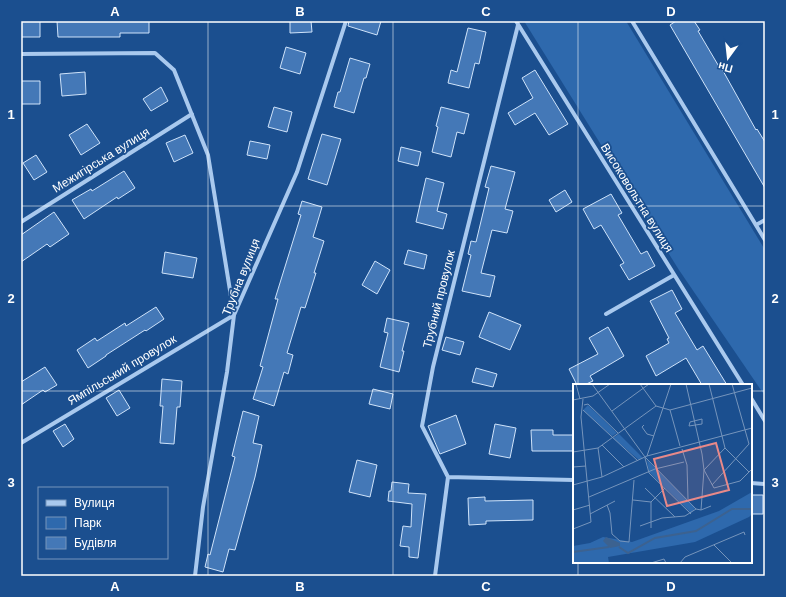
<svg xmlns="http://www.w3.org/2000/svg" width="786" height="597" font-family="Helvetica,sans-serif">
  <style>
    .green { fill: #2e69ad }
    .building { fill: #4478b7; stroke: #cfe3fa }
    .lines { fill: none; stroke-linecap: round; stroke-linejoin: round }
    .minor { stroke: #a9c9ee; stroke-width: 4 }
    .grid { fill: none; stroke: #fff; stroke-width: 1; stroke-opacity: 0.55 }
    .labels { text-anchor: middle; stroke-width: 3.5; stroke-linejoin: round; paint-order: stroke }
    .street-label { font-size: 12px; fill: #fff; stroke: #1b4f8f }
    .inset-river { fill: none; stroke: #3c6290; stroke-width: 2 }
    .inset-road { fill: none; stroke: #7695bc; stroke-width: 1 }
    .view { fill: #e88989; fill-opacity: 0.15; stroke: #e88989; stroke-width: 2 }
    .inset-edge { fill: none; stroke: #fff; stroke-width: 2 }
    .neatline { fill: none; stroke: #fff; stroke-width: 1.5 }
    .grid-label { font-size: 13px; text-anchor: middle; font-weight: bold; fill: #fff }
  </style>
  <rect width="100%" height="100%" fill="#1b4f8f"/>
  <!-- green -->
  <path class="green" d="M524,21H626L765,250V396L679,270Z"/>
  <!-- building -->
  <path class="building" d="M21,21H40V37H21Z
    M57,21H149V33H120V37H58Z
    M290,21H311L312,32L290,33Z
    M349,21H381L377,35L348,26Z
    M676,21H694L700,30L698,31L721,70L722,69L756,130L757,129L765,142V188L670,25Z
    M468,28L486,32L479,64L475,63L469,88L448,83L451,70L457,72Z
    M286,47L306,53L300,74L280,68Z
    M350,58L370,64L366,78H364L354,113L334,107L338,92H340Z
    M535,70L568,124L549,135L535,113L515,125L508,113L533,98L522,78Z
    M85,72L86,94L62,96L60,74Z
    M21,81H40V104H21Z
    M161,87L168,101L151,111L143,99Z
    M274,107L292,112L287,132L268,127Z
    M441,107L469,114L464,134L457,132L451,157L432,152L438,127L436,126Z
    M87,124L100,143L81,155L69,135Z
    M322,134L341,139L327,185L308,179Z
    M185,135L193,153L174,162L166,143Z
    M250,141L270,145L267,159L247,155Z
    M401,147L421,152L418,166L398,161Z
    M36,155L47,172L34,180L23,163Z
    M491,166L515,172L505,209L513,211L507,233L492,230L481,273L495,276L490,297L462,291L471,255L468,254L471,241L476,242L489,188L485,187Z
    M124,171L135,188L118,199L117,197L84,219L72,200L91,189L92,191Z
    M426,178L444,183L437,211L447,214L443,229L416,222Z
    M565,190L572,202L556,212L549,200Z
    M611,194L622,213L618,215L641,254L647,251L655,266L629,280L620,265L624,263L601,225L594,229L583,209Z
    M302,201L322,207L313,237L324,241L314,273H316L305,308L301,307L287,353L293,355L288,374L284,372L274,406L253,399L263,367L260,366L278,299H275L301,215L298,214Z
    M54,212L69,234L50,247L47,244L21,262V235Z
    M408,250L427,255L424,269L404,264Z
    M165,252L197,258L193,278L162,273Z
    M375,261L390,270L377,294L362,285Z
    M672,290L682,309L675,313L697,350L703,346L727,385H702L686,358L656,376L646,356L669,343L667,339L669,338L650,301Z
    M156,307L164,319L146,331L145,330L106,355V356L88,368L77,350L95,338L97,341L125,323L126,326Z
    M489,312L521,325L510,350L479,337Z
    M387,318L409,323L402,351H404L399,372L380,367L388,333L384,332Z
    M608,327L624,356L590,376L593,381L584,385H577L569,369L598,354L589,338Z
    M446,337L464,342L460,355L442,350Z
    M45,367L57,385L45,392L43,390L21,405V382Z
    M476,368L497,374L493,387L472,382Z
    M162,379L182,381L180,407H177L174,444L160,443L163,406H160Z
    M373,389L393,394L390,409L369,404Z
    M119,390L130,408L117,416L106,398Z
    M243,411L259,416L253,443L262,445L255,477L235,550L229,549L223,572L205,567L208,554L210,555L235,457L232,456Z
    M456,415L466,444L440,454L428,426Z
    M65,424L74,439L63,447L53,431Z
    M495,424L516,428L510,458L489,454Z
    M531,430H553V435H574V451H532Z
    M357,460L377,465L370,497L349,492Z
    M392,482L409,484L408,493L426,494L418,558L409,557V547L400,546L403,526L411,527L412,504L388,501L389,491H391Z
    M751,495H763V514H751Z
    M485,497V501L533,500V520L486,521V524L469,525L468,498Z"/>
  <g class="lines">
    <!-- minor -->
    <path class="minor" d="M516,21L743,385
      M632,21L765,240
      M21,54L155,53L174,70L208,155L234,315L21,443
      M21,222L192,114
      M756,225L765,220
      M606,314L674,275
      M751,398L765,421
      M448,477L574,480
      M751,483L765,484
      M195,576L203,507L227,372L234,315L297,172L346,21
      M435,576L448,477L422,426L433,367L518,25"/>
  </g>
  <!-- grid -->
  <path class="grid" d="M208,21V576M393,21V576M578,21V385M21,206H765M21,391H574M751,391H765M578,562V576"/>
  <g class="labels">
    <!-- street labels -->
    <g class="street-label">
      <text transform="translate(101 160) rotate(-32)" y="4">Межигірська вулиця</text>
      <text transform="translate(637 198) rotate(58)" y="4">Високовольтна вулиця</text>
      <text transform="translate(241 277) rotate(-68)" y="4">Трубна вулиця</text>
      <text transform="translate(439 299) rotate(-76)" y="4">Трубний провулок</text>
      <text transform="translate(122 370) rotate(-31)" y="4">Ямпільський провулок</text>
    </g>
  </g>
  <!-- overview -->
  <g transform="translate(573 384)">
    <rect width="179" height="179" fill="#1b4f8f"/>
    <path d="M15,21L44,49L39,52L10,26ZM46,50L70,74L66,76L40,54ZM74,76L122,124L118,129L76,88ZM179,108V130L176,133L122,158L35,173L36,179H0V162L17,159L30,153L59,158L146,127Z" fill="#2e69ad"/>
    <path d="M33,153L47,159V162L37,164L30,157Z" fill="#3c6290"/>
    <path class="inset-river" d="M46,163L55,169L82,154L123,147L159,125H179M0,168L36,163"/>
    <path class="inset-road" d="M3,0L7,15M19,0L72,73L123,125M67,0L83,22L97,26L179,4M113,0L129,70L131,86L128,126M136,0L152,64L176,88M0,16L20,12L37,0M11,21L15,20L45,49M10,26L65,77M97,26L107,62M39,27L76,0M129,35V40L116,42L117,38ZM71,41L69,43L74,50L81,52M29,61L51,83M25,64L29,93M152,64L131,86L141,104L167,97L179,85M109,65L114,81L115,115M0,68L25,64L83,22M74,72L98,0M72,74L76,89L118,130M0,83L13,82M0,101L29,93L74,72L179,44M139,101L176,60L159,0M72,104L102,133M16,113L82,85L111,78M60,116L78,118L92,104M78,118V144M34,121L37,129L39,150L47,157L56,158L61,96M123,125L128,126L138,122M0,126L17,121M17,130L42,117M67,142L89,134L112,132L123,125M0,145L18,138L8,33L10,15M141,161L159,179M78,179L91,175L93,179M107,179L112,173L171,148L172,151"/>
    <path class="view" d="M143,59L156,106L94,122L81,75Z"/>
    <rect width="179" height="179" class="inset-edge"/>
  </g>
  <!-- border -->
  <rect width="786" height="597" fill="none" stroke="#1b4f8f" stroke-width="44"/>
  <!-- legend -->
  <rect x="38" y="487" width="130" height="72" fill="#1b4f8f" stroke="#7695bc"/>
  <rect x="46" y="500" width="20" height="6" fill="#a9c9ee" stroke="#7695bc"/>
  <text x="74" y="507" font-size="12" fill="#ffffff">Вулиця</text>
  <rect x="46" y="517" width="20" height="12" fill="#2e69ad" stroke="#7695bc"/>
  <text x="74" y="527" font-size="12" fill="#ffffff">Парк</text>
  <rect x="46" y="537" width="20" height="12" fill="#4478b7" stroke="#7695bc"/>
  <text x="74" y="547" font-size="12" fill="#ffffff">Будівля</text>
  <!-- north arrow -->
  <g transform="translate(728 58) rotate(195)" stroke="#1b4f8f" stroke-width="3" paint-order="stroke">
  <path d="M0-3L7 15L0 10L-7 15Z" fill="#ffffff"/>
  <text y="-6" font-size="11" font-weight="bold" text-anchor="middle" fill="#ffffff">Пн</text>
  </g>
  <rect x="22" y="22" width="742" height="553" class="neatline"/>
  <g class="grid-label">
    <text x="115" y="16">A</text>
    <text x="300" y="16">B</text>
    <text x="486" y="16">C</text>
    <text x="671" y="16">D</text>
    <text x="11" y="119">1</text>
    <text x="775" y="119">1</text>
    <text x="11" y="303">2</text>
    <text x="775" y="303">2</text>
    <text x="11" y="487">3</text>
    <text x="775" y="487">3</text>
    <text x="115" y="591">A</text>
    <text x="300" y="591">B</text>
    <text x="486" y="591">C</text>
    <text x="671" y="591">D</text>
  </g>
</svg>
